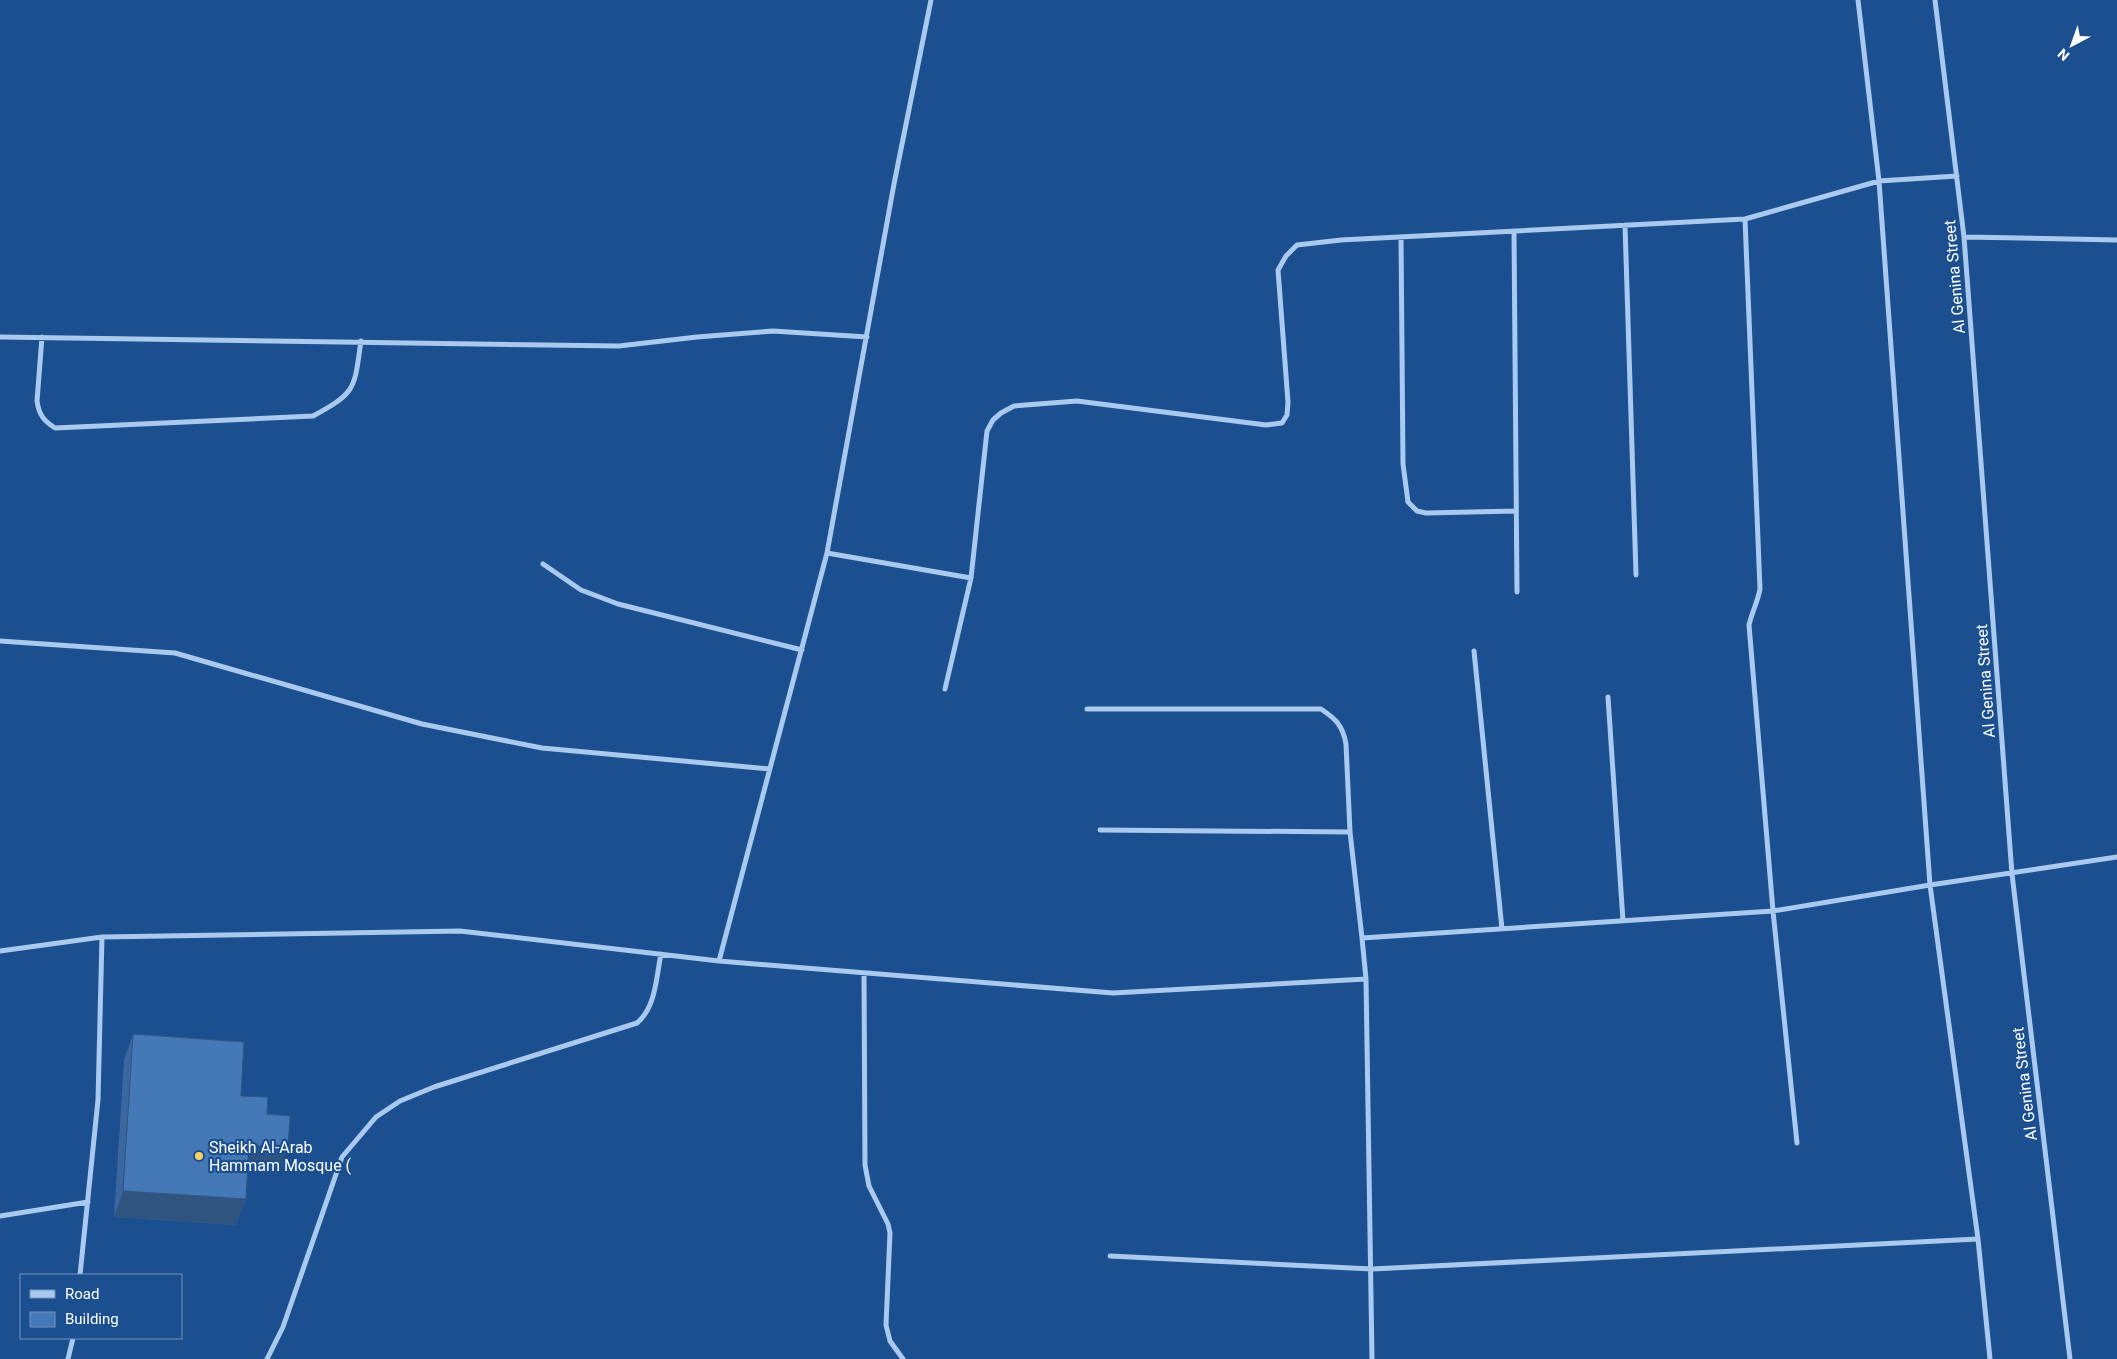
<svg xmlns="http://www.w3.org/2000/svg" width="2117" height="1359" font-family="Roboto,sans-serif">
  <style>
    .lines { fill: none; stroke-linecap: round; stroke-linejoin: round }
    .minor { stroke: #a9c9ee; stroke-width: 5 }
    .wall { fill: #3a679d }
    .shaded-wall { fill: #305480 }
    .building { fill: #4478b7; stroke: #305480 }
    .poi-dot { fill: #ffd166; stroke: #1b4f8f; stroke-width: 2 }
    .labels { text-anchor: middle; stroke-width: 4.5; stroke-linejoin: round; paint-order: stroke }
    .street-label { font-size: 16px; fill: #fff; stroke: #1b4f8f }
    .poi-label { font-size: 16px; fill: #fff; stroke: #1b4f8f; text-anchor: start }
  </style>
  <rect width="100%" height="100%" fill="#1b4f8f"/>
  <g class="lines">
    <!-- minor -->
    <path class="minor" d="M1858,0L1879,181L1930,885L1978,1239L1990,1359
      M1935,0L1964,237L2012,874L2070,1359
      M1745,219L1760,589C1758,601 1752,612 1749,625L1773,911L1797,1143
      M1625,225L1636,575
      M1514,231L1517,592
      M1401,237L1403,464L1408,502L1417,511L1426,513L1516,511
      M1964,237L2117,240
      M0,337L619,346L697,337L773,331L867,337
      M42,337L37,401C39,415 44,421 55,428L313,416C357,392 354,389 361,341
      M827,553L894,184L931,0
      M543,564L581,590L618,604L802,650
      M0,641L175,653L422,724L542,748L770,769
      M1474,651L1502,929
      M945,689L971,578L987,431L993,420L1001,413L1014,406L1077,401L1266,425L1282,423L1287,415L1288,402L1278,270L1286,256L1297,245L1341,240L1745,219L1879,181L1957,176
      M1608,697L1623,921
      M1087,709H1321C1336,719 1343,726 1346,744L1350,832L1362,938
      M1100,830L1350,832
      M0,951L102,937L460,931L719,961L1113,993L1366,979L1372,1359
      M719,961L827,553L971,578
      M864,973L865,1165L869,1186L888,1224L890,1233L886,1325L890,1341L903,1359
      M1366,979L1362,938L1773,911L1930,885L2117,857
      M0,1216L88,1202
      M1110,1256L1372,1269L1978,1239
      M80,1275L98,1100L102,937
      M68,1359L73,1338
      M267,1359L283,1327L342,1157L376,1117L400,1101L434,1087L637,1023C656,1007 656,978 661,954"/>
  </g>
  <!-- wall -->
  <path class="wall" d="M133,1034L241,1096L267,1114L279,1174L247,1171L246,1199L236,1225L114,1217L124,1060Z"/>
  <!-- shaded-wall -->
  <path class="shaded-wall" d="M249,1145L288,1148L279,1174L239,1171Z
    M123,1191L246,1199L236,1225L114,1217Z"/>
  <!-- building -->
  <path class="building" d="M133,1034L244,1042L241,1096L268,1097L267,1114L290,1116L288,1148L249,1145L246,1199L123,1191Z"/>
  <!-- markers -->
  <circle class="poi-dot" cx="199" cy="1156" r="5"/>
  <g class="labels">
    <!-- street labels -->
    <g class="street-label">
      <text transform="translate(1954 277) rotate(-95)" y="6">Al Genina Street</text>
      <text transform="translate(1985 681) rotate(-94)" y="6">Al Genina Street</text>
      <text transform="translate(2024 1084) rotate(-97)" y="6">Al Genina Street</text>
    </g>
    <!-- poi labels -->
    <g class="poi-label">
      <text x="209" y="1153">Sheikh Al-Arab<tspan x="209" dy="18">Hammam Mosque (</tspan></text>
    </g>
  </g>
  <!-- legend -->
  <rect x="20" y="1274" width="162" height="65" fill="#1b4f8f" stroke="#7695bc"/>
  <rect x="30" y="1290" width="25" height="8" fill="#a9c9ee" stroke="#7695bc"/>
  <text x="65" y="1299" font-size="15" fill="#ffffff">Road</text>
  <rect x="30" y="1312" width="25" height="15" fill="#4478b7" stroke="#7695bc"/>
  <text x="65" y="1324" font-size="15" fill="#ffffff">Building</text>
  <!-- north arrow -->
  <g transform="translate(2072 45) rotate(221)" stroke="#1b4f8f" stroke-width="4" paint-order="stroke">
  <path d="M0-4L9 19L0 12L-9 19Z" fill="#ffffff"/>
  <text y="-8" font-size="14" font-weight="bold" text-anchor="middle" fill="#ffffff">N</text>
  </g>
</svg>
